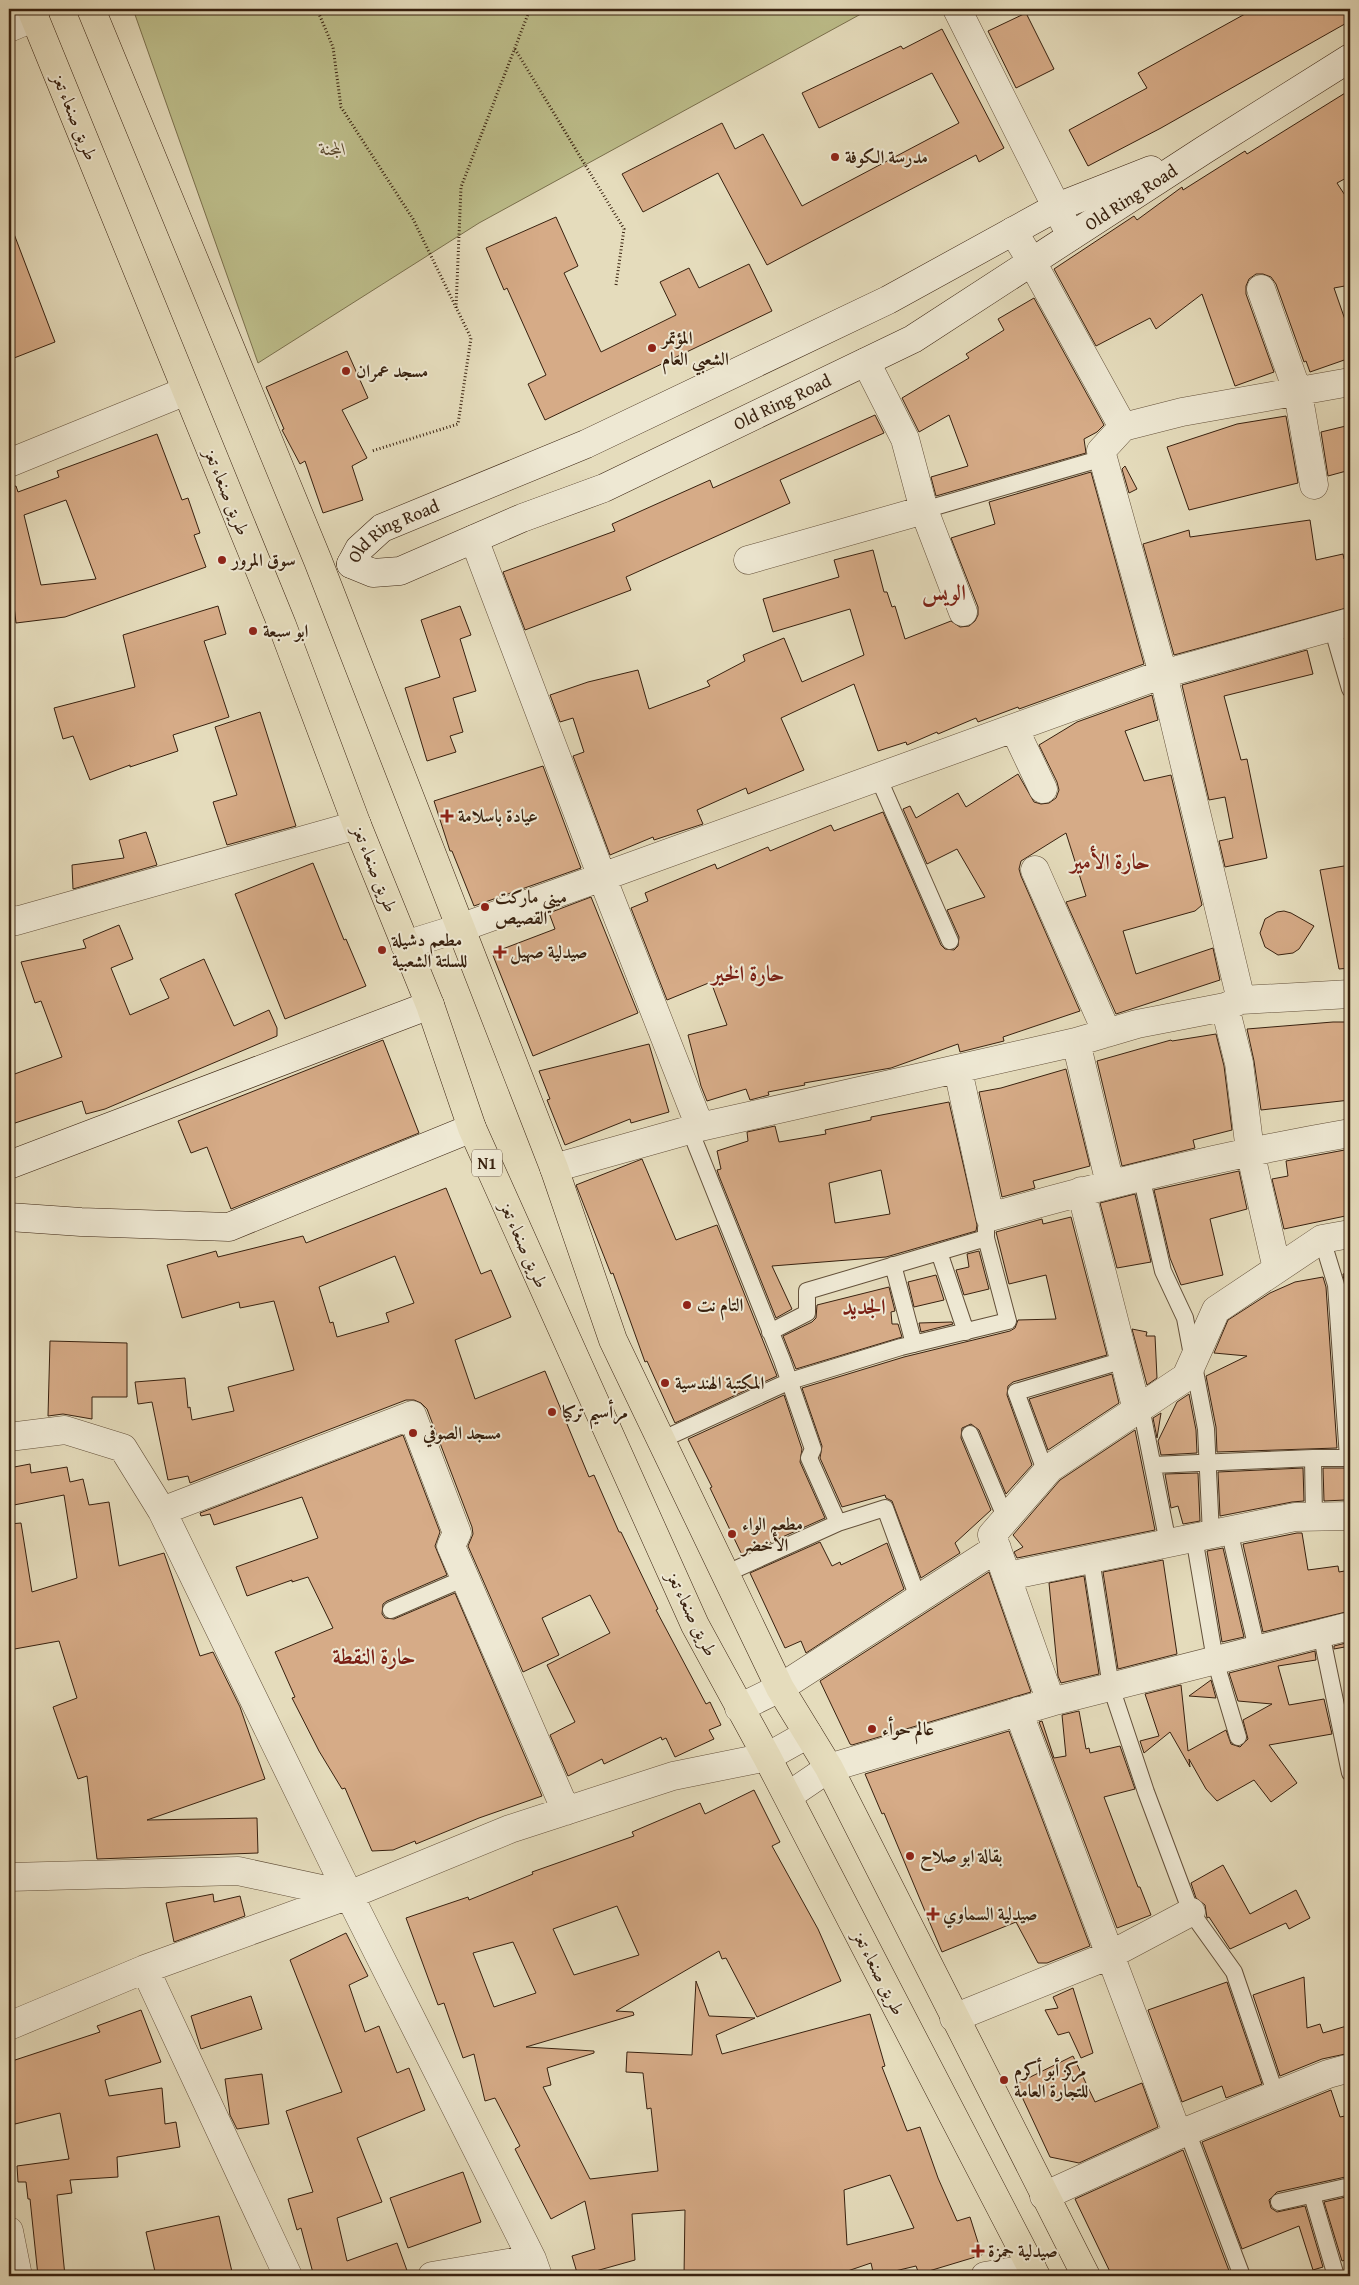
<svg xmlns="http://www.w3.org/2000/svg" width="1359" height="2285" font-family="'Gentium Book Plus',Amiri,serif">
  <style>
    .green { fill: #bdbe8b; stroke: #7a704d }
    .building { fill: #d6ab87; stroke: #38210f; fill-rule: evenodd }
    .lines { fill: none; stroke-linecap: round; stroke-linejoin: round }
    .lane-casing { stroke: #63503a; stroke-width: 18 }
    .street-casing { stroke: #63503a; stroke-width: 29 }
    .secondary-casing { stroke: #38210f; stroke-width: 29 }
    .highway-casing { stroke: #38210f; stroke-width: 29 }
    .path { stroke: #38210f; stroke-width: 3; stroke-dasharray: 1 2.5; stroke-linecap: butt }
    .lane { stroke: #eee8d3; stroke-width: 16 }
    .street { stroke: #eee8d3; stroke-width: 28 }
    .secondary { stroke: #eee8d3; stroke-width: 28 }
    .highway { stroke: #e5dcbc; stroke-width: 28 }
    .poi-dot { fill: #8f2418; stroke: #eee8d3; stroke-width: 2 }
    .labels { text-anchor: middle; stroke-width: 4; stroke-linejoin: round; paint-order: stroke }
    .shield { fill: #eee8d3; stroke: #6f5d4a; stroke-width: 1 }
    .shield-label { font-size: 16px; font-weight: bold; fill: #38210f }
    .street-label { font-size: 18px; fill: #38210f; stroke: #eee8d3 }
    .park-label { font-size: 18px; font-style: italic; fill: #59482e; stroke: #eee8d3 }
    .poi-label { font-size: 18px; font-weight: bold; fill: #38210f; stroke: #eee8d3; text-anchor: start }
    .district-label { font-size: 22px; font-weight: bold; fill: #7a1f14; stroke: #eee8d3 }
  </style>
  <rect width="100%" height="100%" fill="#e5dcbc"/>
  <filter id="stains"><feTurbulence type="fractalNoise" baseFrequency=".004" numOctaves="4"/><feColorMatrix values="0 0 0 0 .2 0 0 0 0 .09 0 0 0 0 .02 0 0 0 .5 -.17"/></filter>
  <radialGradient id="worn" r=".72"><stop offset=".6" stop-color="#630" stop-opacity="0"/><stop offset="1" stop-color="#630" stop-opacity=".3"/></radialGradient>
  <!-- green -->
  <path class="green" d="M133,9H870L479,223L258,363Z"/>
  <!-- building -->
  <path class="building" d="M1254,9H1350V21L1161,128L1088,166L1069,130L1147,88L1138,73Z
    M1026,13L1054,69L1016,88L988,31Z
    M942,29L1004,148L979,162L976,155L767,265L718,173L643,212L622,174L722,123L735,149L763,134L802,206L959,123L932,73L819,128L802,93L901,46L903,49Z
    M1350,90V176L1337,183L1350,203V285L1334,288L1350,334V358L1310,372L1306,361L1304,362L1276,284L1271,277L1263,274H1256L1249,279L1246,286V294L1274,372L1235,386L1202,294L1156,329L1150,318L1096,346L1054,269L1134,216L1137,220L1182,187L1183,190L1245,151L1247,154Z
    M556,217L578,266L564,273L601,352L676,315L660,282L689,268L699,288L749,264L772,311L545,420L528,384L546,375L507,288L504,290L486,248Z
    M9,226H11L55,342L9,360Z
    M1034,298L1104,425L1097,432L1084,439L1086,453L936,496L931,477L968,466L949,415L919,432L902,398L969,358L966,354L1004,330L998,319Z
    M347,351L368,398L342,410L367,458L352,466L363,500L323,513L305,461L300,464L282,430L284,429L266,387Z
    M875,415L884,433L780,480L790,503L626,577L631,590L525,630L503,572L615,531L612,524L710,480L713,488Z
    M1286,416L1298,483L1189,510L1167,447L1237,424Z
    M1350,425V470L1328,476L1321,432Z
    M157,434L182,500L188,498L200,533L194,535L206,567L65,617L16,623L10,571H9V487L16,486L18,492L59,477L57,471ZM66,500L96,579L41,585L24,515Z
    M1125,466L1137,489L1129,493L1122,469Z
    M1091,472L1144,664L1019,709L1018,707L978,722L976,718L938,734L937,732L907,745L906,742L878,751L854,684L781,718L804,770L748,794L746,788L697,810L703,824L654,840L653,837L610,855L573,756L584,752L573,718L560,722L550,695L588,682L638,670L649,709L710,686L707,681L745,661L743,655L784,638L802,682L864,655L850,609L773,632L763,599L839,577L834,560L873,550L884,592H887L892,607L895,606L905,639L951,621L960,627L969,626L975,621L978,615V607L951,538L995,524L989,502Z
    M1310,520L1316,560L1343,554L1344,559L1350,558V607L1174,655L1143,544L1189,530L1190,537Z
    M218,606L226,634L204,641L229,717L173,735L178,751L130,767V765L90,780L73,736L63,739L54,708L135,687L123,635Z
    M460,606L471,635L460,639L476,691L453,698L463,732L450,736L456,752L427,761L405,688L440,677L421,620Z
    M1307,650L1313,674L1224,696L1241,760L1247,759L1267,858L1225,867L1219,841L1233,838L1225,797L1209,800L1182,685Z
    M1152,695L1158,720L1125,731L1144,781L1171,775L1202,905L1195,911L1123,931L1136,974L1213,948L1220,980L1116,1014L1066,902L1086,896L1066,833L1021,861L1019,869L1021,876L1080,1011L1003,1037L1004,1041L960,1052L958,1044L891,1068L804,1083L805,1085L768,1092L769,1095L750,1100L746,1089L707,1101L701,1086L688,1035L727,1025L711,982L667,1000L631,908L648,901L645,893L715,864L717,869L768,847L770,851L831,825L834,831L883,812L941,945L945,949L954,950L958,946L959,937L947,910L985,897L957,849L927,864L903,809L910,806L916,818L958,793L966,807L1018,774L1034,802L1041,804L1049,803L1056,798L1059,790L1057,782L1039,745L1077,722Z
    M260,712L296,826L227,845L213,802L237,795L215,727Z
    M543,766L581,868L474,906L452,851H450L434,801Z
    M146,832L157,865L73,889L72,865L124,858L119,840Z
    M313,863L344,940L346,939L366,986L285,1019L235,894Z
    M1350,865V968L1339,969L1320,870Z
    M591,897L638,1013L533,1056L492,953L555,929L549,913Z
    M1284,911L1291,913L1314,926L1299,949L1293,953L1278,955L1265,947L1260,933L1265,919L1277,912Z
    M119,925L133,959L111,968L130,1015L169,998L160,979L204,959L234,1026L269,1010L277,1028V1036L105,1109L86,1114L82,1101L9,1125V1076L62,1057L41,1001L35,1003L21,962L86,948L83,940Z
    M1333,1022H1350V1100L1261,1110L1254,1061L1247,1029Z
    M1216,1034L1224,1066L1232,1130L1193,1140L1195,1148L1122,1166L1097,1061L1171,1040L1172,1041Z
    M383,1040L419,1133L231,1209L207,1147L191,1153L178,1121Z
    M649,1044L669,1112L631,1123L630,1119L565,1145L547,1100L550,1099L539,1071Z
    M1066,1069L1090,1166L1033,1181L1035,1188L1002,1197L979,1092L1001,1088Z
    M949,1102L977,1225L976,1231L886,1257L772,1266L792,1309L776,1318L719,1176L717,1170L721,1169L717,1151L748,1141L747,1132L775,1126L779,1142L826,1134L825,1130L871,1120V1117ZM881,1170L890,1214L835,1223L829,1183Z
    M1350,1149V1215L1284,1229L1272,1179L1288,1176L1286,1161Z
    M642,1159L676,1240L717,1225L777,1376L675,1423L647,1361L645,1362L613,1273L611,1274L576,1185Z
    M1239,1171L1247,1209L1210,1219L1223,1275L1181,1285L1170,1258L1154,1190Z
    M446,1188L481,1274L491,1270L511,1317L455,1340L475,1399L545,1371L589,1477L594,1475L619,1532H621L658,1609L656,1610L706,1704L710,1702L721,1725L709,1730L714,1739L675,1757L666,1738L662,1740L661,1737L604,1764L602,1759L568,1776L550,1735L575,1722L547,1665L610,1633L590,1595L542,1618L559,1655L523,1672L468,1546L473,1534L472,1527L427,1409L421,1403L414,1400H406L190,1483L188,1476L168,1480L152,1402L138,1404L135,1382L185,1378L188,1408L190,1407L192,1420L234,1411L228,1387L294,1370L274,1301L240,1308L239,1302L182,1318L167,1265L216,1251L218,1257L303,1236L306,1243ZM395,1256L414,1303L386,1313L389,1322L337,1337L333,1322L330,1323L319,1287Z
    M1135,1194L1151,1262L1117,1268L1100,1203Z
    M1071,1217L1107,1355L1013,1382L1008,1386L1007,1395L1032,1465L1006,1494L979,1430L971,1424L962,1428L961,1438L991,1510L955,1543L960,1553L921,1578L892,1501L886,1498L885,1495L842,1507L820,1458L822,1446L802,1388L904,1357L1010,1331L1015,1328L1018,1320L1056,1319L1046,1275L1009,1284L996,1232L1042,1219L1043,1224Z
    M979,1251L989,1289L964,1295L956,1270L969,1267L967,1254Z
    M1350,1272V1309H1348L1343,1274Z
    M936,1275L944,1300L914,1307L908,1282Z
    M1323,1277L1326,1287L1337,1448L1217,1452L1216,1427L1206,1376L1247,1356L1214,1353L1228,1320L1270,1293L1295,1282Z
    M889,1287L895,1311L891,1312L892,1324H898L902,1337L796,1369L783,1336L812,1322L816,1318L817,1305Z
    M952,1322L953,1324L921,1332L919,1323Z
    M1132,1329L1147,1332L1146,1336H1155L1157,1378L1147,1385Z
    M50,1341L127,1343V1397H92V1419L63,1414L48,1416Z
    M1112,1374L1119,1403L1048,1450L1029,1399Z
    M1189,1394L1196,1430L1197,1453L1161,1455L1158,1441L1177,1402Z
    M784,1395L802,1449L800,1462L825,1518L742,1555L710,1488L712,1487L688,1439Z
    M1161,1413L1157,1438L1153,1418Z
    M1135,1430L1155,1530L1017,1558L1014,1552L1023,1547L1013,1535L1060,1480Z
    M403,1435L440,1532L435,1546L447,1575L387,1601L383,1604L382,1614L385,1618L394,1619L455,1593L542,1796L479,1818L416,1844L415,1841L393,1850L372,1851L345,1788L342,1789L319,1751L292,1698L295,1697L275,1652L333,1628L308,1577L292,1582V1580L247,1596L236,1567L318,1538L302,1497L214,1525L210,1514L201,1516L200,1513Z
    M30,1464L31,1473L67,1467L70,1482L83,1479L89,1505L109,1502L119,1566L164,1553L200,1656L213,1652L240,1707L265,1779L147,1820L257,1818L258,1853L97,1859L87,1776L78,1779L53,1707L77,1698L59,1641L9,1650V1524L21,1523L32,1592L77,1578L64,1495L9,1506V1468Z
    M1303,1468L1304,1501L1292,1502L1220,1516L1218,1472Z
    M1323,1468H1346L1345,1500L1324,1501Z
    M1198,1473L1200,1521L1183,1524L1178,1506L1171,1508L1165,1474Z
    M1297,1533H1302L1308,1570L1338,1566L1339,1572L1350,1570V1611L1263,1632L1243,1544Z
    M820,1542L832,1566L840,1562L841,1565L887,1543L904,1589L806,1653L801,1641L785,1648L750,1573Z
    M1223,1548L1244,1637L1222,1642L1207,1551Z
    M1163,1560L1177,1654L1118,1669L1103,1572Z
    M989,1572L1031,1692L852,1745L850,1744L820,1681Z
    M1084,1576L1099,1674L1061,1683L1058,1676L1049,1583Z
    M1350,1642V1646L1334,1649V1646Z
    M1315,1651L1316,1660L1278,1666L1289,1705L1324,1699L1332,1734L1269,1745L1297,1783L1271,1802L1254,1780L1217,1801L1206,1789L1189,1759L1190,1767L1170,1732L1144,1753L1140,1741L1159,1736L1145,1694L1181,1685L1188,1751L1226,1730L1231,1744L1240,1747L1248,1739L1243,1720L1272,1704L1238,1701L1229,1673Z
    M1211,1680L1216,1698L1189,1696Z
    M1079,1711L1086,1749L1089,1748L1090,1753L1120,1746L1135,1789L1104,1797L1138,1887H1140L1151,1915L1117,1928L1039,1722L1042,1721L1054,1758L1066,1756L1062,1715Z
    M1009,1731L1090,1946L1047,1963H1038L1016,1922L942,1952L884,1813L882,1814L865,1774Z
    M754,1790L780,1842L772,1846L818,1929L841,1981L757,2017L726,1958L722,1959L719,1951L616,2011L633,2012L634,2015L526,2047L594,2051V2053L547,2068L551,2085L543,2087L590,2179L658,2171L651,2108L647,2109L643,2073L626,2072L627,2052L692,2055L696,1981L709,2016L755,2018L716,2035L722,2054L870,2014L885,2066L882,2067L907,2131L920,2127L938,2178L957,2221L970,2217L982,2255L919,2274L916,2266L874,2276L871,2263L833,2276H684L685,2210L632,2214L635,2260L578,2276L572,2256L595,2249L585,2201L551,2219L515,2149L520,2146L495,2098L485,2101L474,2054L463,2058L444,2003L438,2005L406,1918L468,1897L469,1900L533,1874L532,1872L634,1836L632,1832L700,1803L705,1814ZM617,1906L639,1955L574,1975L553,1929ZM513,1942L536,1993L494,2007L473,1953ZM890,2175L914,2228L847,2245L844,2190Z
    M1223,1865L1250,1914L1296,1890L1310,1918L1289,1929L1286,1923L1230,1949L1209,1917L1207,1918L1205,1905L1196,1898L1191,1883Z
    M213,1894L214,1902L240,1896L245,1916L174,1942L166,1903Z
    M346,1933L368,1976L349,1985L365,2032L379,2026L397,2073L409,2068L425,2110L357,2138L382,2202L337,2218L347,2261L397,2243L409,2276H312L313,2273L301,2228L297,2230L288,2199L313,2192L286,2111L342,2092L290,1960Z
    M1304,1977L1307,2028L1320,2024L1323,2033L1350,2025V2053L1322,2059L1280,2076L1253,1995Z
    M1227,1982L1262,2084L1226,2098L1222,2086L1182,2102L1148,2010Z
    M1073,1988L1093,2053L1081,2058L1069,2032L1058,2035L1045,2010L1058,2008L1053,1997Z
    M251,1996L262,2029L201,2049L191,2016Z
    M141,2010L161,2062L105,2080L109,2096L162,2088L165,2124L176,2122L180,2147L117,2157L118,2177L70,2180L72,2193L57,2195L65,2276H38L30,2199H28L26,2182H18L17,2166L69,2159L60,2113L15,2124L9,2101V2062L100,2032L97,2026Z
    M1073,2056L1095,2102L1142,2083L1158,2127L1079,2163L1050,2157L1016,2084Z
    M262,2074L269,2124L237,2129L230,2115L225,2079Z
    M1331,2090L1340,2117L1350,2115V2176L1277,2192L1269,2200L1271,2208L1277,2212L1305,2206L1323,2267L1313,2270L1299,2226L1242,2249L1202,2142Z
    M1183,2150L1231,2276H1112L1075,2199Z
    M463,2172L481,2222L408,2248L390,2198Z
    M1350,2196V2258L1342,2261L1324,2202Z
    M219,2216L233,2276H156L146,2232Z"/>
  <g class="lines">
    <!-- lane casing -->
    <g class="lane-casing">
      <path id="lane" d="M924,510L1103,458
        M1332,627L1350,689
        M878,777L950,941
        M690,1130L782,1360L813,1449L809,1458L838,1523
        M1141,1176L1163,1271L1185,1318L1206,1429L1211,1534
        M1322,1239L1336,1285L1348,1458
        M939,1252L966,1332
        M893,1265L914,1344
        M770,1332L807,1313V1291L986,1238V1228
        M1141,1407L1168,1543
        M970,1434L1006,1519
        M661,1440L790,1381L901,1347L1008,1321L986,1238
        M1313,1458H1350
        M1153,1465L1313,1458L1314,1517
        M1046,1473L1016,1392L1124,1360
        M1229,1530L1257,1649
        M1194,1537L1215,1660L1238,1737
        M1091,1559L1111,1687L1146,1792L1191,1912L1234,1972L1276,2095
        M725,1574L838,1523L885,1508L918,1598
        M391,1610L465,1578
        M1321,1633L1350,1773
        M1187,2131L1242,2276
        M1312,2195L1336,2276
        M1279,2202L1350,2186"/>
    </g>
    <!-- street casing -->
    <g class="street-casing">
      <path id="street" d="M957,9L1071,236
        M9,28L35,17
        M1013,231L1032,262L1123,427
        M1261,289L1298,393L1314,485
        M866,362L905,439L924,510L963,612
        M9,463L186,391
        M474,539L602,877L700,1127
        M748,560L924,510
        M1014,728L1043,789
        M1035,870L1107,1033
        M9,919L16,921L357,825
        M405,945L460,928L602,877L1163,674L1350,622
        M1241,1000L1163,674L1101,451L1123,427L1182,412L1350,382
        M1225,1007L1239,1063L1250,1151L1277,1269
        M1076,1042L1110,1184
        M958,1070L990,1217C1109,1183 1228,1154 1350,1133
        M554,1168L700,1127L1076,1042L1137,1024L1225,1007L1241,1000L1350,994
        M1081,1191L1137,1410
        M9,1437L65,1430L123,1448L162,1511L349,1895L532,2259L538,2276
        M162,1511L412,1415L457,1533L451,1546L566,1811
        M1008,1576L1295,1517L1350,1516
        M1051,1702L992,1535L1050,1468L1186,1377L1216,1310L1322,1239L1350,1234
        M739,1708L780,1688L997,1548
        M1018,1711L1178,2135
        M788,1796L829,1768L1051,1702L1350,1626
        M9,1877L238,1871L349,1895
        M145,1969L288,2276
        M954,2018L1110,1955L1191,1912
        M9,2026L145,1969L349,1895L510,1829L673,1776L767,1757L808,1734
        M1044,2196L1187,2131L1328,2074L1350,2068
        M9,2231L18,2276
        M432,2276L532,2259
        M985,2276L1032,2268"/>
    </g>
    <!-- secondary casing -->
    <g class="secondary-casing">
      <g id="secondary">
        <path id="s1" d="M351,564L373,573L400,571L522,518L604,488L913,339L1204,150L1350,58"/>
        <path id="s2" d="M351,564L359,549L382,528L586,444L888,300L1057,207L1151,170"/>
        <path d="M9,1165L430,1005"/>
        <path d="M9,1217L81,1222L229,1227L472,1128"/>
      </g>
    </g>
    <!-- highway casing -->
    <g class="highway-casing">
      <path id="highway" d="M31,9L282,625L357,825L430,1005L472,1128L695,1625L767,1757L1036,2276
        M91,9L318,561L554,1168L613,1340L780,1688L829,1768L1086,2276"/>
    </g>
    <!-- path -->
    <path class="path" d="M317,9L333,47L341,107L413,219L471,338L458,424L372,451
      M515,49L624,229L616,285
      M456,308L461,187L530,9"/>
    <!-- lane -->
    <use href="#lane" class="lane"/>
    <!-- street -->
    <use href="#street" class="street"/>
    <!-- secondary -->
    <use href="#secondary" class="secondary"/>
    <!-- highway -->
    <use href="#highway" class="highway"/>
  </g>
  <!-- markers -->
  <g class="poi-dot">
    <circle cx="835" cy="157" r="5"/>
    <circle cx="652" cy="348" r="5"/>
    <circle cx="346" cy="371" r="5"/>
    <circle cx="222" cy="560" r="5"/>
    <circle cx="253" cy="631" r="5"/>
    <path d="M444.5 808.5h5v5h5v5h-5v5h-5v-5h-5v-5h5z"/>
    <circle cx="485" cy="907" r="5"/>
    <circle cx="382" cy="950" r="5"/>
    <path d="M497.5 944.5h5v5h5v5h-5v5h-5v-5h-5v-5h5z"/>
    <circle cx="687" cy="1305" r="5"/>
    <circle cx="665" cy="1383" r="5"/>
    <circle cx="552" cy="1412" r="5"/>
    <circle cx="413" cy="1433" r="5"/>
    <circle cx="732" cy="1534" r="5"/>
    <circle cx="872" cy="1729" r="5"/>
    <circle cx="910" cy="1856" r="5"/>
    <path d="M930.5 1906.5h5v5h5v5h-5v5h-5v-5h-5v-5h5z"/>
    <circle cx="1004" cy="2080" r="5"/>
    <path d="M975.5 2243.5h5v5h5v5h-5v5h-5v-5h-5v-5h5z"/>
  </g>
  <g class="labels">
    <!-- shield labels -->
    <rect class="shield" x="472" y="1149.5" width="30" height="27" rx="4"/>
    <g class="shield-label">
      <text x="487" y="1169">N1</text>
    </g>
    <!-- street labels -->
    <g class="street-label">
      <text transform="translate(75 117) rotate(68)" y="6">طريق صنعاء تعز</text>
      <text dy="6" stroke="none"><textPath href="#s1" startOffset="874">Old Ring Road</textPath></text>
      <text dy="6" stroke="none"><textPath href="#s1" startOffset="469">Old Ring Road</textPath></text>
      <text transform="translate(227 492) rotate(68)" y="6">طريق صنعاء تعز</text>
      <text dy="6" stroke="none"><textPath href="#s2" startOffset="56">Old Ring Road</textPath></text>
      <text transform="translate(375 869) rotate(68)" y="6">طريق صنعاء تعز</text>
      <text transform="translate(524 1245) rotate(66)" y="6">طريق صنعاء تعز</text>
      <text transform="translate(692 1614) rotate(64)" y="6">طريق صنعاء تعز</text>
      <text transform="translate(879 1973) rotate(63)" y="6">طريق صنعاء تعز</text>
    </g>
    <!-- park labels -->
    <g class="park-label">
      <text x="333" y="155">المجنة</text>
    </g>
    <!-- poi labels -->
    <g class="poi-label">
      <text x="845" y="163">مدرسة الكوفة</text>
      <text x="662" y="344">المؤتمر<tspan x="662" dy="21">الشعبي العام</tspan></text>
      <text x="356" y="377">مسجد عمران</text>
      <text x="232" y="566">سوق المرور</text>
      <text x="263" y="637">ابو سبعة</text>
      <text x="458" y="822">عيادة باسلامة</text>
      <text x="495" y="903">ميني ماركت<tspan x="495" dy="21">القصيص</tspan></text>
      <text x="392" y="946">مطعم دشيلة<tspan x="392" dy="21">للسلتة الشعبية</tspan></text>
      <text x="510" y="958">صيدلية صهيل</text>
      <text x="697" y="1311">التام نت</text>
      <text x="675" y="1389">المكتبة الهندسية</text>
      <text x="562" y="1418">مرأسيم تركيا</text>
      <text x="423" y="1439">مسجد الصوفي</text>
      <text x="742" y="1530">مطعم الواء<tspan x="742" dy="21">الأخضر</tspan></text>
      <text x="882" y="1735">عالم حوأء</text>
      <text x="920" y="1862">بقالة ابو صلاح</text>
      <text x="943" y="1920">صيدلية السماوي</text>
      <text x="1014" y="2076">مركز أبو أكرم<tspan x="1014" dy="21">للتجارة العامة</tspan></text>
      <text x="988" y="2257">صيدلية حمزة</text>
    </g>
    <!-- district labels -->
    <g class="district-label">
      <text x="944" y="600">الويس</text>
      <text x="1110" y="869">حارة الأمير</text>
      <text x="748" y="981">حارة الخير</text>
      <text x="864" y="1314">الجديد</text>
      <text x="374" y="1664">حارة النقطة</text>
    </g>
  </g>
  <!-- margin -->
  <rect width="1359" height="2285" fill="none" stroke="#e5dcbc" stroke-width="30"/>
  <rect x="10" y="10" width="1339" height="2265" fill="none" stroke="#38210f" stroke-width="2.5"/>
  <rect x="15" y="15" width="1329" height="2255" fill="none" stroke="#38210f"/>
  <rect width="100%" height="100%" filter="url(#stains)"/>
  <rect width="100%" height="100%" fill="url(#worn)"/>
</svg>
